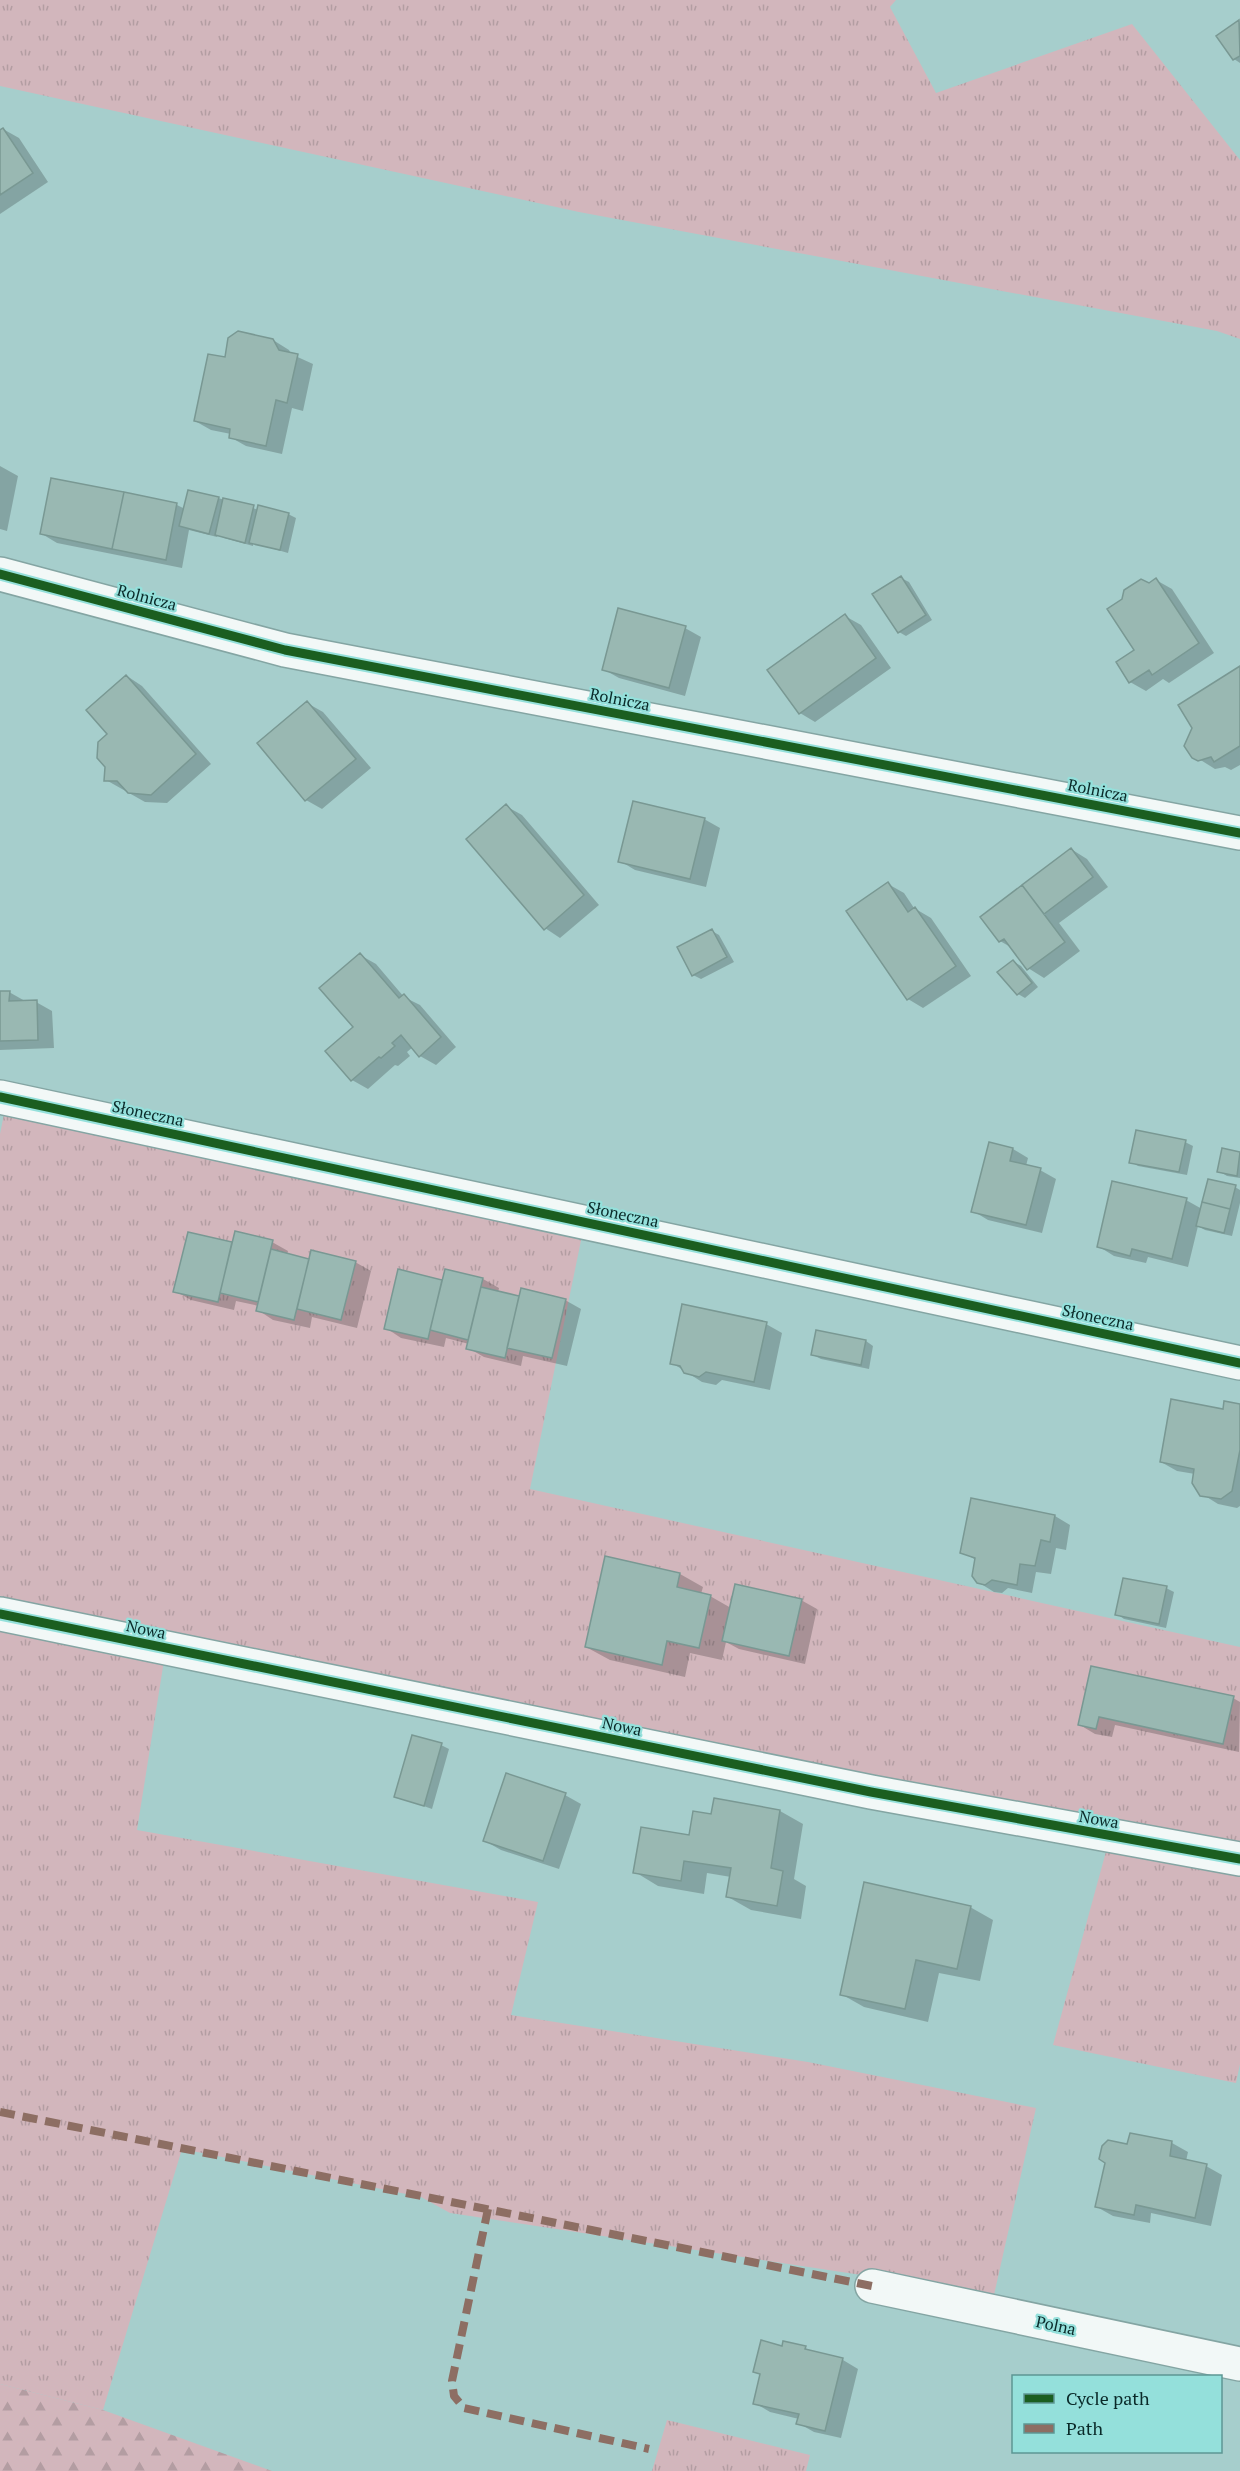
<svg xmlns="http://www.w3.org/2000/svg" width="1240" height="2471" font-family="'PT Serif',serif">
  <style>
    .grass { fill: url(#grass-tufts) }
    .forest { fill: url(#forest-firs) }
    .shadow { fill: #0003 }
    .building { fill: #99b8b2; stroke: #799893; stroke-width: 1.5 }
    .lines { fill: none; stroke-linecap: round; stroke-linejoin: round }
    .minor-casing { stroke: #84a5a3; stroke-width: 36 }
    .minor { stroke: #f2f8f7; stroke-width: 33 }
    .quiet { stroke: #8d6e63; stroke-width: 8; stroke-dasharray: 15 8; stroke-linecap: butt }
    .cycleway-casing { stroke: #94e0db; stroke-width: 13 }
    .cycleway { stroke: #1b5e20; stroke-width: 9 }
    .labels { text-anchor: middle; stroke-width: 4.5; stroke-linejoin: round; paint-order: stroke }
    .street-label { font-size: 16px; fill: #0a2a29; stroke: #94e0db }
  </style>
  <defs>
    <pattern id="grass-tufts" width="24" height="20" patternUnits="userSpaceOnUse" patternTransform="scale(1.5)"><rect width="24" height="20" fill="#d2b6bc"/><path d="M3 7l-1-3M5 7V3M7 7l1-3M15 17l-1-3M17 17v-4M19 17l1-3" fill="none" stroke="#b39da2"/></pattern>
    <pattern id="forest-firs" width="22" height="20" patternUnits="userSpaceOnUse" patternTransform="scale(1.5)"><rect width="22" height="20" fill="#d2b6bc"/><path d="M5 1l3.5 6h-7zM16 11l3.5 6h-7z" fill="#b39da2"/></pattern>
  </defs>
  <rect width="100%" height="100%" fill="#a6cecc"/>
  <!-- grass -->
  <path class="grass" d="M0,0H896L890,7L936,93L1132,24L1240,160V339L1217,331L579,212L0,86Z
    M7,1099L585,1221L530,1489L1240,1647V2064L1236,2083L1053,2045L1110,1837L166,1648L137,1830L538,1902L511,2015L808,2062L1036,2108L994,2295L450,2213L421,2197L182,2149L103,2410L0,2384V1134Z
    M667,2420L810,2455L806,2471H652Z"/>
  <!-- forest -->
  <path class="forest" d="M0,2384L103,2410L272,2471H0Z"/>
  <!-- shadow -->
  <path class="shadow" d="M1239,22L1240,23V63L1234,59L1219,36Z
    M3,129L19,138L48,182L0,214V131Z
    M273,340L289,350L291,354L313,364L303,411L292,408L282,454L246,446L230,437L231,434L211,430L195,421L226,359Z
    M0,466L18,476L7,531L0,529Z
    M52,480L177,505L185,509L218,498L259,510L288,514L296,518L288,553L253,543V546L224,538L218,535L217,537L189,530L182,568L57,543L42,534Z
    M901,578L909,582L932,620L906,636L899,632Z
    M1156,580L1172,589L1214,653L1169,683L1163,679L1146,691L1130,682L1149,585Z
    M845,616L861,625L891,668L815,722L800,713Z
    M685,628L701,637L685,696L619,678L603,669Z
    M1240,668V765L1231,770L1225,767L1215,769L1199,759Z
    M127,676L142,686L211,764L167,803L145,802L106,780L109,734Z
    M307,703L323,712L371,768L322,809L306,800Z
    M506,806L522,815L599,905L560,938L545,928Z
    M704,819L720,828L706,887L635,870L620,861Z
    M1071,849L1087,859L1108,887L1059,923L1080,951L1044,978L1028,968L1014,949L1000,941L982,917Z
    M888,884L904,893L914,908L931,918L971,976L923,1008L908,999Z
    M712,931L719,935L734,962L701,979L693,975Z
    M360,955L376,964L404,997L420,1005L456,1047L436,1065L420,1056L413,1047L407,1052L410,1056L398,1066L395,1065L368,1089L352,1080Z
    M1013,961L1021,966L1038,987L1025,998L1018,994Z
    M0,992H9L25,1001L36,1002L52,1011L54,1048L0,1050Z
    M1185,1142L1193,1146L1187,1175L1138,1166L1131,1162Z
    M1013,1149L1028,1158L1026,1166L1040,1170L1056,1179L1042,1233L988,1220L973,1211Z
    M1223,1150L1240,1153V1178L1227,1176L1219,1171Z
    M1235,1187L1240,1190V1203L1232,1236L1205,1230L1198,1226L1188,1267L1148,1257L1146,1263L1114,1256L1098,1246L1186,1200L1202,1209Z
    M189,1234L233,1244L272,1242L288,1251L287,1255L310,1260L355,1262L371,1271L357,1328L312,1317L310,1328L273,1320L258,1310L259,1306L236,1301L234,1310L191,1300L175,1291Z
    M446,1270L483,1279L499,1288L498,1293L520,1298L565,1300L581,1309L567,1366L523,1356L521,1366L484,1357L468,1348L469,1344L446,1338L444,1347L401,1338L386,1328L399,1271L443,1281Z
    M766,1324L782,1333L770,1390L722,1380L716,1385L702,1382L672,1363Z
    M817,1332L866,1341L873,1346L869,1369L821,1359L813,1355Z
    M1240,1405V1506L1237,1508L1218,1504L1202,1494L1195,1474L1177,1471L1161,1462L1224,1411Z
    M1055,1516L1070,1525L1066,1550L1056,1548L1051,1574L1036,1572L1032,1593L1008,1588L1002,1593L994,1592L978,1582L976,1560L962,1552Z
    M680,1574L703,1587L701,1594L710,1596L731,1608L801,1600L817,1609L805,1664L739,1649L726,1642L722,1660L690,1653L685,1677L610,1660L586,1647Z
    M1166,1588L1174,1592L1166,1628L1124,1619L1117,1614Z
    M1092,1668L1233,1698L1240,1702L1239,1752L1115,1725L1112,1737L1095,1734L1080,1725Z
    M441,1745L449,1749L432,1809L396,1796Z
    M565,1795L581,1804L559,1869L501,1850L485,1841Z
    M780,1811L803,1824L794,1879L806,1886L801,1919L751,1910L728,1897L731,1877L707,1873L704,1894L658,1886L635,1872L690,1837Z
    M970,1907L993,1920L980,1981L939,1973L928,2022L864,2007L841,1994Z
    M1131,2134L1172,2143L1188,2152L1186,2161L1206,2166L1222,2175L1211,2226L1151,2213L1150,2223L1113,2216L1097,2207L1106,2163L1128,2146Z
    M783,2347L805,2348L814,2353L843,2360L858,2369L841,2438L814,2432L798,2423L799,2419L770,2412L755,2403L761,2375L755,2371Z"/>
  <!-- building -->
  <path class="building" d="M1239,20L1240,56L1233,60L1216,36Z
    M3,128L33,173L0,195V130Z
    M238,331L273,339L279,350L298,354L287,403L276,400L266,446L229,438L230,429L194,421L208,354L225,357L228,338Z
    M51,478L124,492L112,549L40,534Z
    M188,490L219,497L209,534L179,526Z
    M124,492L177,503L166,560L112,549Z
    M223,498L254,505L245,543L215,535Z
    M258,505L289,513L280,550L249,543Z
    M901,576L926,615L898,633L872,594Z
    M1156,578L1199,643L1152,675L1149,670L1129,683L1116,662L1134,650L1107,609L1122,599L1124,590L1141,579L1149,583Z
    M618,608L686,626L669,688L602,670Z
    M845,614L876,658L799,714L767,670Z
    M1240,666V746L1214,762L1211,757L1198,761L1192,758L1184,746L1192,728L1178,705Z
    M126,675L196,754L151,795L128,793L117,781H104L105,767L97,758L98,742L107,734L86,710Z
    M307,701L356,759L305,801L257,743Z
    M633,801L705,818L690,879L618,862Z
    M506,804L584,895L544,930L466,839Z
    M1071,848L1093,877L1044,914L1022,885Z
    M888,882L908,912L915,907L956,966L907,1000L846,911Z
    M1022,885L1065,942L1027,970L1004,939L999,942L980,917Z
    M712,929L727,957L692,976L677,947Z
    M360,953L399,998L404,994L441,1037L419,1057L401,1035L392,1043L395,1046L381,1058L379,1057L351,1081L325,1051L353,1027L319,988Z
    M1013,960L1032,983L1017,995L997,972Z
    M0,991H10L9,1001L37,1000L38,1040L0,1041Z
    M1136,1130L1186,1140L1179,1172L1129,1163Z
    M989,1142L1013,1148L1010,1161L1041,1168L1026,1225L971,1212Z
    M1222,1148L1240,1152L1237,1176L1217,1172Z
    M1208,1179L1236,1185L1230,1209L1202,1202Z
    M1112,1181L1187,1198L1172,1259L1132,1249L1130,1256L1097,1247Z
    M1202,1202L1230,1209L1224,1233L1196,1226Z
    M235,1231L273,1240L258,1302L220,1293Z
    M188,1232L232,1242L218,1302L173,1292Z
    M271,1249L309,1259L294,1320L256,1311Z
    M311,1250L356,1261L341,1320L297,1309Z
    M398,1269L442,1280L428,1339L384,1329Z
    M445,1269L483,1278L468,1340L430,1330Z
    M481,1287L519,1296L505,1358L466,1349Z
    M521,1288L566,1299L552,1358L507,1348Z
    M682,1304L767,1322L754,1382L706,1372L699,1377L684,1373L680,1366L670,1364Z
    M816,1330L866,1340L861,1365L811,1355Z
    M1171,1399L1223,1409L1224,1401L1240,1404V1450L1232,1491L1221,1499L1200,1496L1192,1483L1194,1469L1160,1462Z
    M971,1498L1055,1515L1050,1542L1041,1540L1035,1566L1020,1564L1017,1585L992,1580L985,1585L977,1583L972,1576L975,1558L960,1553Z
    M605,1556L680,1573L677,1587L711,1595L699,1648L667,1641L662,1665L585,1647Z
    M1123,1578L1167,1586L1159,1624L1115,1615Z
    M735,1584L802,1599L789,1656L722,1641Z
    M1091,1666L1234,1696L1223,1744L1099,1717L1096,1729L1078,1725Z
    M412,1735L442,1743L424,1806L394,1797Z
    M506,1773L566,1793L543,1861L483,1841Z
    M714,1798L780,1810L771,1868L783,1871L777,1906L726,1897L731,1868L684,1861L681,1881L633,1873L641,1827L689,1835L693,1811L711,1814Z
    M864,1882L971,1906L957,1969L916,1960L905,2009L840,1995Z
    M1130,2133L1172,2141L1170,2156L1207,2164L1195,2218L1136,2205L1134,2215L1095,2207L1105,2163L1099,2159L1102,2146L1108,2140L1127,2144Z
    M761,2340L782,2346L783,2341L806,2346L805,2349L843,2358L825,2431L796,2424L799,2414L753,2404L760,2374L753,2372Z"/>
  <g class="lines">
    <!-- minor casing -->
    <g class="minor-casing">
      <path id="minor" d="M0,574L285,650L1240,833
        M0,1097L1240,1363
        M0,1614L871,1792L1240,1859
        M872,2286L1240,2364"/>
    </g>
    <!-- minor -->
    <use href="#minor" class="minor"/>
    <!-- quiet -->
    <path class="quiet" d="M0,2112L872,2286
      M488,2209L452,2381L454,2396L464,2408L649,2449"/>
    <!-- cycleway casing -->
    <g class="cycleway-casing">
      <path id="cycleway" d="M0,574L285,650L1240,833
        M0,1097L1240,1363
        M0,1614L871,1792L1240,1859"/>
    </g>
    <!-- cycleway -->
    <use href="#cycleway" class="cycleway"/>
  </g>
  <g class="labels">
    <!-- street labels -->
    <g class="street-label">
      <text transform="translate(147 597) rotate(15)" y="6">Rolnicza</text>
      <text transform="translate(620 699) rotate(11)" y="6">Rolnicza</text>
      <text transform="translate(1098 790) rotate(11)" y="6">Rolnicza</text>
      <text transform="translate(148 1113) rotate(12)" y="6">Słoneczna</text>
      <text transform="translate(623 1214) rotate(12)" y="6">Słoneczna</text>
      <text transform="translate(1098 1317) rotate(12)" y="6">Słoneczna</text>
      <text transform="translate(146 1629) rotate(12)" y="6">Nowa</text>
      <text transform="translate(622 1726) rotate(12)" y="6">Nowa</text>
      <text transform="translate(1099 1819) rotate(10)" y="6">Nowa</text>
      <text transform="translate(1056 2325) rotate(12)" y="6">Polna</text>
    </g>
  </g>
  <!-- legend -->
  <rect x="1012" y="2375" width="210" height="78" fill="#94e0db" stroke="#5d9794" stroke-width="1.5"/>
  <rect x="1024" y="2394" width="30" height="9" fill="#1b5e20" stroke="#5d9794" stroke-width="1.5"/>
  <text x="1066" y="2405" font-size="18" fill="#0a2a29">Cycle path</text>
  <rect x="1024" y="2424" width="30" height="9" fill="#8d6e63" stroke="#5d9794" stroke-width="1.5"/>
  <text x="1066" y="2435" font-size="18" fill="#0a2a29">Path</text>
</svg>
